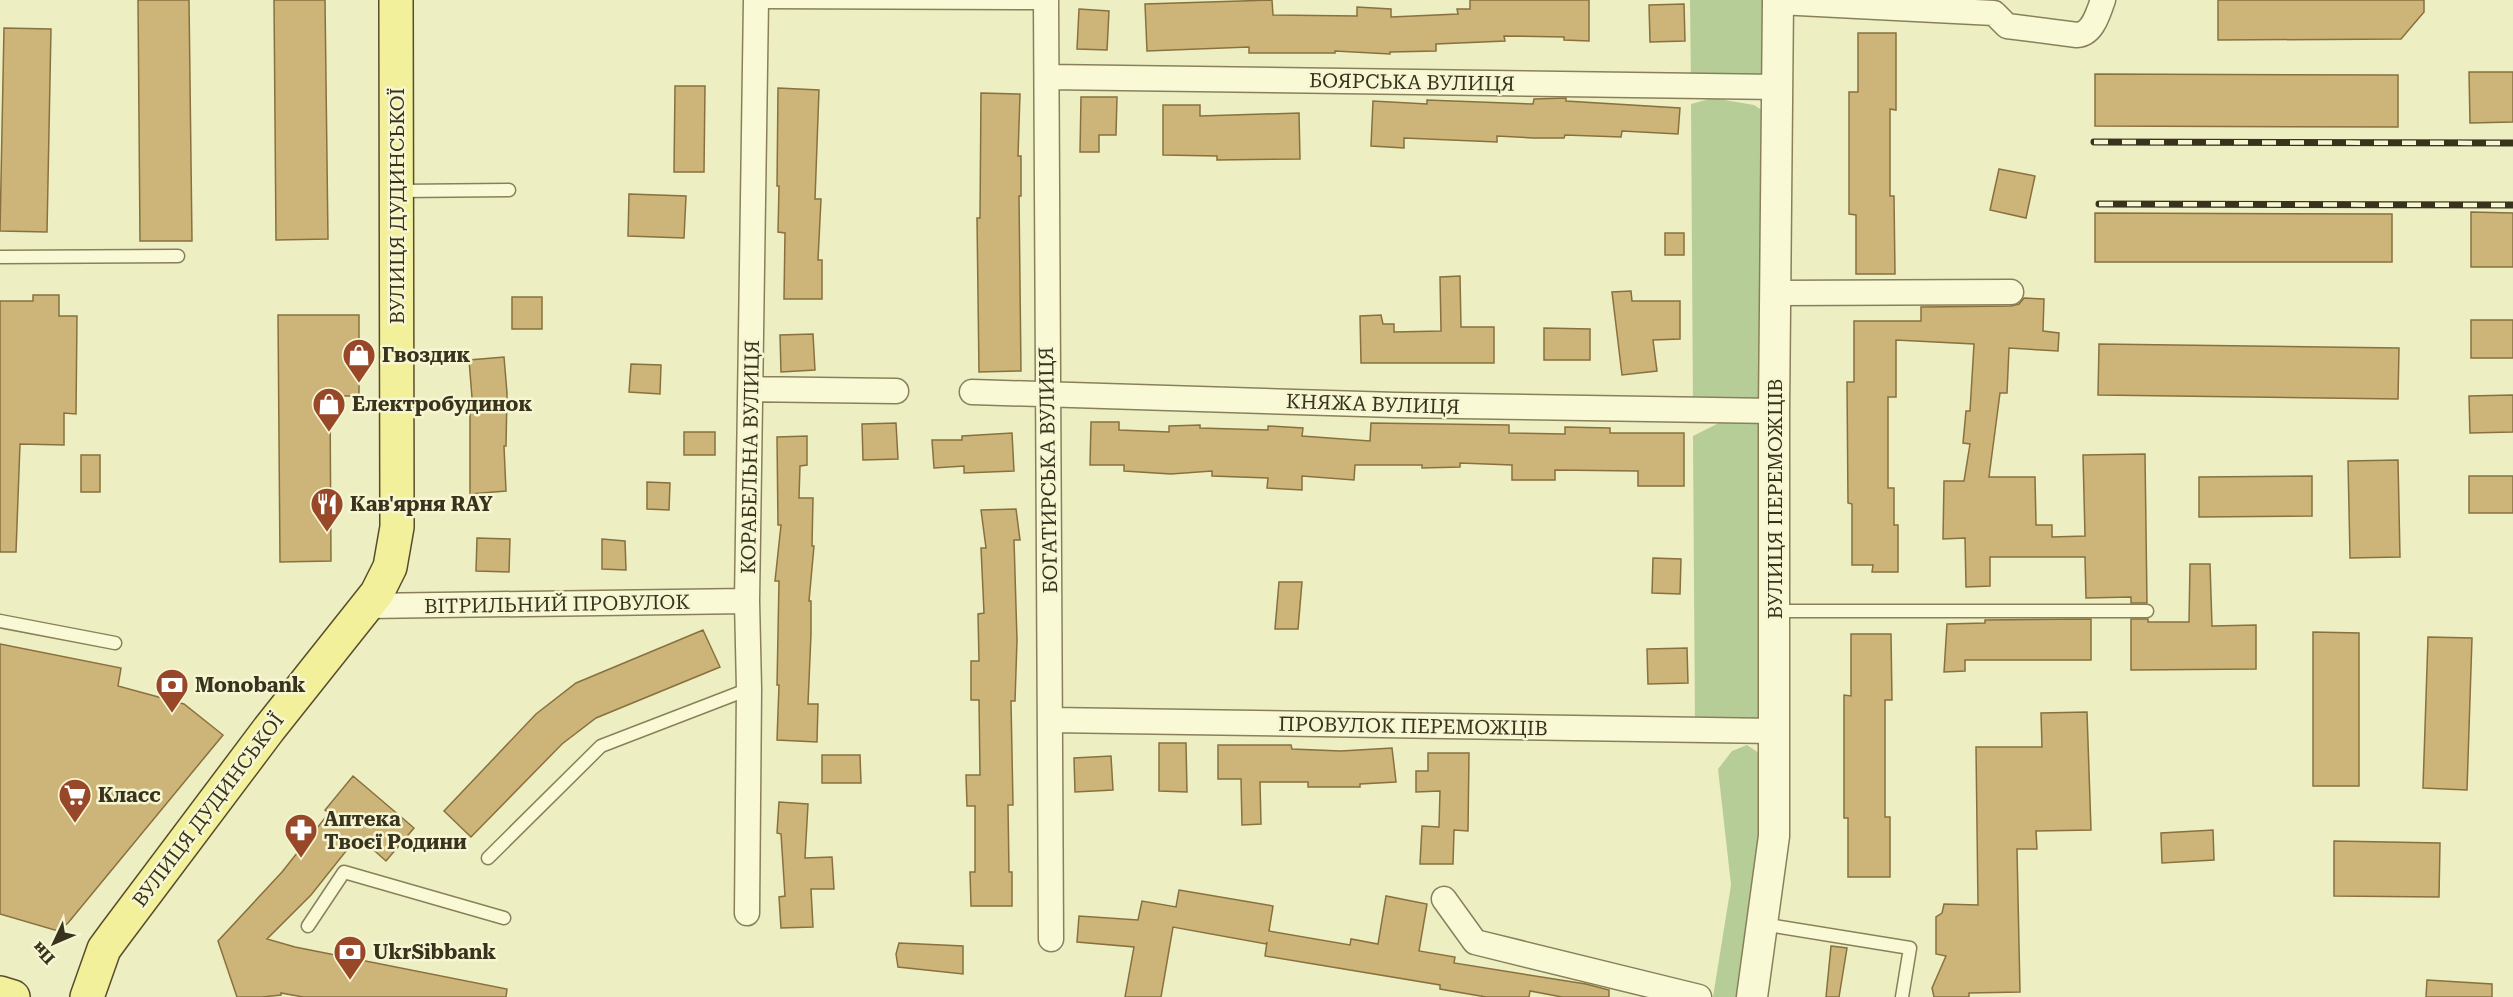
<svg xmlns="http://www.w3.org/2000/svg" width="2513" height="997" font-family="'Roboto Serif',serif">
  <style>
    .green { fill: #b7cd97 }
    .building { fill: #cdb478; stroke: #88713f; stroke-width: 1.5 }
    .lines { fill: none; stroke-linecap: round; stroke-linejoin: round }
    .service-casing { stroke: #89805a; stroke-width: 15 }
    .minor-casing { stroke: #89805a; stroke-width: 27 }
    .tertiary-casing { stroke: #89805a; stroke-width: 33 }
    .primary-casing { stroke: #574d2e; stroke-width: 36 }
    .service { stroke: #f9f9d6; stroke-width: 12 }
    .minor { stroke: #f9f9d6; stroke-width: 24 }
    .tertiary { stroke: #f9f9d6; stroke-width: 30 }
    .primary { stroke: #f2f09a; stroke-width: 33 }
    .rail-casing { stroke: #39331e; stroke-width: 7 }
    .rail { stroke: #f6f6d3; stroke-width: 4.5; stroke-dasharray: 14; stroke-linecap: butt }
    .labels { text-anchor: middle; stroke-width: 5; stroke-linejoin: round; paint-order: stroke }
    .street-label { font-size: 20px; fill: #39331e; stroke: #f6f6d3 }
    .poi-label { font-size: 20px; font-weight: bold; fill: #39331e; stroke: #f6f6d3; text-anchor: start }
  </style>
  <rect width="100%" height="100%" fill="#eeeec3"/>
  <!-- green -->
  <path class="green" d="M1690,0H1778L1777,87L1691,86Z
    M1713,98L1754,105L1777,120L1774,411L1693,410L1691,104Z
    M1719,423H1755L1775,432L1774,707L1753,731H1695L1693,436Z
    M1747,745L1774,763L1752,997H1713L1731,885L1718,769L1732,751Z"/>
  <!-- building -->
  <path class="building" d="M138,0H189L192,241H140Z
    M274,0H325L328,239L276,240Z
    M1272,0L1273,15L1357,16V7L1391,9V17L1458,14L1457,9H1470V0H1589V41L1564,40V37L1504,36L1505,41L1436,44V51L1390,52V54L1335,51V53H1249V47L1147,51L1145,4Z
    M2218,0H2424V12L2401,39L2218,40Z
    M1684,4L1685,41L1650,42L1649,5Z
    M1079,9L1109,11L1107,50L1077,49Z
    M4,28L51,29L47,232L0,231Z
    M1858,33H1896V110L1890,109V196H1894L1895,274H1856V215L1849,214V92H1858Z
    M2469,72H2513V122L2470,123Z
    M2095,74L2398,75V127L2095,126Z
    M675,86H705L704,172H674Z
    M778,88L819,90L815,199H821L818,260H822V299H784L785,233L778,232L779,186H777Z
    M981,93L1020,94L1018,156H1021V196H1019L1021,371L979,372L977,218H980Z
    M1081,97H1117L1116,135H1099V152H1080Z
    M1566,98V101L1680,108L1678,134L1622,131L1621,137L1565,135L1564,138H1533L1497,136V142L1404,138V148L1371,146L1373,101L1427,104V100L1533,104L1534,99Z
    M1163,105H1200V116L1299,113L1300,159L1217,160V156L1163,155Z
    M1999,169L2035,176L2026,218L1990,210Z
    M629,194L686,196L684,238L628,236Z
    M2471,212L2513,213V267H2471Z
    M2095,213L2392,214V262H2095Z
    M1665,233H1684V255H1665Z
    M1460,276L1461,327H1494V363H1361L1360,316L1381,315L1383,324H1394V332L1441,331L1440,277Z
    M1631,291L1632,301H1680V339L1653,340L1657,371L1622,375L1612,292Z
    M33,295H59V316H77L76,414L64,413V445L20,444L16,552H0V301H33Z
    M512,297H542V329H512Z
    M2024,298L2044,299L2043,331L2059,333L2058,351L2009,348L2007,393H2000L1989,477H2035L2036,525H2052V537L2085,536L2083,455L2145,454L2147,603H2131V597L2086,598L2085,557H1990V586L1966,587L1965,538L1943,539L1944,481H1964L1970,444L1963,443L1966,411H1970L1974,344L1896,340V397H1888V488H1894V525H1898V572H1872L1873,565H1852V504L1848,503L1847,382H1854V321H1921V307L2011,306L2019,304Z
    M278,315H359V396H330L331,561L280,562Z
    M2471,320H2513V358H2471Z
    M1544,328L1590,329V360H1544Z
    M813,334L815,370L781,372L780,335Z
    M2099,344L2399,348L2398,399L2098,395Z
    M504,357L507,393L506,446H504L506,491L470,494V410H473L469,360Z
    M631,364L661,365L660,394L629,392Z
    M2513,395V432L2470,433L2469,396Z
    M1091,422H1119V430L1169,432V426L1200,425V428L1268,430V426L1303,428L1302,436L1370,441L1371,423L1509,425V433L1565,434V427L1610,428V433H1684V486H1638V471L1555,470V480H1512V465L1460,463V467L1422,468V465H1355L1354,480L1302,476V490L1267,488L1268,478L1212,476V471L1171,474L1124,471V465H1090Z
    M896,423L898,459L863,460L862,424Z
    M684,432H715V455H684Z
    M1012,433L1014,471L964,473V466L934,468L932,440H962V436Z
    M807,436V465L800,466L799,498H813L812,546H814L809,601H811V634L808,704H818L817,742L777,740L779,685H777L779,581H775L781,525H778L777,437Z
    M81,455H100V492H81Z
    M2398,460L2400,557L2350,558L2348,461Z
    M2312,476V516L2199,517V477Z
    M2469,476H2513V513H2469Z
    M647,482L670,483L669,510L647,509Z
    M1016,509L1020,540H1014L1017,640L1015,701H1011L1013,805H1008L1009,872H1012V906H971L970,872H975V806H967L966,775H980L979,700H971V661H979L978,614L984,613L981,548H986L981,510Z
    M477,538L510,539L509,572L476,571Z
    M602,539L625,541L626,570L602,569Z
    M1653,558L1681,559L1680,594L1652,593Z
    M2190,564H2210L2212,626L2256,625V669L2131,670V619H2148V622H2189Z
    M1279,582H1302L1298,629H1275Z
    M2091,619V660H1965V671L1944,672L1947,624L1985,623V620Z
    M703,630L720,667L596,718L562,744L471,837L444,811L536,714L576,683Z
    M2313,632L2359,633V786H2313Z
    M1851,634H1891L1892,700H1885V817H1890V877H1848V818H1844V695L1851,696Z
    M2428,637L2472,638L2467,790L2423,788Z
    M0,644L121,668L118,686L184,704L223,735L68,923L58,931L0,914Z
    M1687,648L1688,683L1648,684L1647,649Z
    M2087,712L2091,830L2036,831L2037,849H2017L2020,992L1969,993V997H1934L1932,988L1946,956L1936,954V917L1942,913L1944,904L1978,905L1976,747H2042L2041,713Z
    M1159,743H1186L1187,792L1159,791Z
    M1218,745H1291L1292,749L1341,751L1392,748L1396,782L1360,784V787H1308V782H1260L1261,824L1242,825L1241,779H1218Z
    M1428,753H1469L1468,831L1454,830L1453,864H1420L1422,826L1439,827L1440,791L1416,792V771H1428Z
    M822,755H860L861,783H822Z
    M1111,756L1113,790L1075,792L1074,758Z
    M353,776L414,828L386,861L358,836L311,895L267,939L295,947L507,989L506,997H303L281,993V995L262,997H237L218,941L282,872L329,813L325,810Z
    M779,802L808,804L805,858L832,857L834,889H811L813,927L781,928L779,897L785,896L781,834L777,833Z
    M2213,830L2214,860L2162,863L2161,833Z
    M2334,841L2440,843L2439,897L2334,896Z
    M1179,890L1273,906L1269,931L1350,945L1351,939L1378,944L1386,896L1427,904L1419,951L1455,957L1454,963L1586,984L1609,990V997H1562L1530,991L1529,997H1486L1440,989V985L1265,956L1267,942L1266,944L1173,927L1161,997H1125L1134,947L1077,942L1079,916L1138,920L1142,901L1176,907Z
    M899,943L963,946V974L898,967L896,954Z
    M1831,946L1847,948L1839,997H1826Z
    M2427,980L2492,984V997H2426Z"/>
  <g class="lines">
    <!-- service casing -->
    <g class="service-casing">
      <path id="service" d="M756,2L1046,3
        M398,191L509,190
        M0,257L178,256
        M1775,611H2147
        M0,621L115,643
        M488,858L601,746L749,689
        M1762,924L1910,948L1902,997
        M308,926L344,872L504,918"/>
    </g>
    <!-- minor casing -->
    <g class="minor-casing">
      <path id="minor" d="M1046,0L1051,939
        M1778,2L1994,13L2007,26L2077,35C2093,34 2098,13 2103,0
        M1048,77L1777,87
        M1775,293L2011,292
        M752,389L896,391
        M972,392L1396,405L1774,411
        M367,606L747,601
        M1051,720L1774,731
        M1444,899L1475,942L1699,997
        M747,913L749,689L747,601L756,0"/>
    </g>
    <!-- tertiary casing -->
    <g class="tertiary-casing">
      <path id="tertiary" d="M1752,997L1774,836V411L1778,0"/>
    </g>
    <!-- primary casing -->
    <g class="primary-casing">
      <path id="primary" d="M0,993L13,997
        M87,997L104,949L115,934L269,729L377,593L390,567L397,527L396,0"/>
    </g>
    <!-- service -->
    <use href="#service" class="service"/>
    <!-- minor -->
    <use href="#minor" class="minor"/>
    <!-- tertiary -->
    <use href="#tertiary" class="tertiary"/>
    <!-- primary -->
    <use href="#primary" class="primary"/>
    <!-- rail casing -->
    <g class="rail-casing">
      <path id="rail" d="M2094,142L2513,143
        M2099,204L2513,205"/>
    </g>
    <!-- rail -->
    <use href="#rail" class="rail"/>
  </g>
  <!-- icons -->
  <defs>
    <g id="shop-pin" transform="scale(1.725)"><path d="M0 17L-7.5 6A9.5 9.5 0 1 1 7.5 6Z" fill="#984829" stroke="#f6f6d3"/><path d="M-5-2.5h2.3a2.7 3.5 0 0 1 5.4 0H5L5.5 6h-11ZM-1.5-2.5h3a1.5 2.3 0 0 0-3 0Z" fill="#fff"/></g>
    <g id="restaurant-pin" transform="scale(1.725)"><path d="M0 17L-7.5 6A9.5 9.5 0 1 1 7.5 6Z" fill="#984829" stroke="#f6f6d3"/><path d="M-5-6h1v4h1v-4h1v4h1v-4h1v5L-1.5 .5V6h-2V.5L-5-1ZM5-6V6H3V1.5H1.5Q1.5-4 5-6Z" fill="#fff"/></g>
    <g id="bank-pin" transform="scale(1.725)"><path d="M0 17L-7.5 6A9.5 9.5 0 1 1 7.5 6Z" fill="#984829" stroke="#f6f6d3"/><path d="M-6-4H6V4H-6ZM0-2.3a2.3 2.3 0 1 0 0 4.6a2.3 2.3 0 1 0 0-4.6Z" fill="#fff"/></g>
    <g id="supermarket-pin" transform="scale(1.725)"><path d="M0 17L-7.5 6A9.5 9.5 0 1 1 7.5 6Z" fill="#984829" stroke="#f6f6d3"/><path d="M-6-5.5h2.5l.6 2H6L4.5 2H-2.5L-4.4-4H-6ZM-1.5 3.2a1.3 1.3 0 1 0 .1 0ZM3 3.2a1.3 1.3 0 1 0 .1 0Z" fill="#fff"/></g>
    <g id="pharmacy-pin" transform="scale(1.725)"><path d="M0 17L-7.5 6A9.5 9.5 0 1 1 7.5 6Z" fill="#984829" stroke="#f6f6d3"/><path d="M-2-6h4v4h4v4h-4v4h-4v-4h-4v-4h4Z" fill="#fff"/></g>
  </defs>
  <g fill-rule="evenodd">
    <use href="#shop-pin" x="359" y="355"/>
    <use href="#shop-pin" x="329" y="404"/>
    <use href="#restaurant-pin" x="327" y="504"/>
    <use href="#bank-pin" x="172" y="685"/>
    <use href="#supermarket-pin" x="75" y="795"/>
    <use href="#pharmacy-pin" x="301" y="830"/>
    <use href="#bank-pin" x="350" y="952"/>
  </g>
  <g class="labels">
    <!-- street labels -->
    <g class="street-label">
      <text transform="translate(1412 82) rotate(1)" y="7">БОЯРСЬКА ВУЛИЦЯ</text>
      <text transform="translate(397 206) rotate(-90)" y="7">ВУЛИЦЯ ДУДИНСЬКОЇ</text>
      <text transform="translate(1373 404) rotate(2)" y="7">КНЯЖА ВУЛИЦЯ</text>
      <text transform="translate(750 457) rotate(-89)" y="7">КОРАБЕЛЬНА ВУЛИЦЯ</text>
      <text transform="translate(1048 470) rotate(-91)" y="7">БОГАТИРСЬКА ВУЛИЦЯ</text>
      <text transform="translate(1775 499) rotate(-90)" y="7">ВУЛИЦЯ ПЕРЕМОЖЦІВ</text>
      <text transform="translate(557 604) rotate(-1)" y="7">ВІТРИЛЬНИЙ ПРОВУЛОК</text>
      <text transform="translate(1413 726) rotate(1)" y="7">ПРОВУЛОК ПЕРЕМОЖЦІВ</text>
      <text transform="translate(208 810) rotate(-53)" y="7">ВУЛИЦЯ ДУДИНСЬКОЇ</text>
    </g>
    <!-- poi labels -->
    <g class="poi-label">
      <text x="382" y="362">Гвоздик</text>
      <text x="352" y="411">Електробудинок</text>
      <text x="350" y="511">Кав'ярня RAY</text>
      <text x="195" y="692">Monobank</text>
      <text x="98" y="802">Класс</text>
      <text x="324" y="826">Аптека<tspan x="324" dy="23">Твоєї Родини</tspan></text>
      <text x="373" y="959">UkrSibbank</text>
    </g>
  </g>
  <!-- north arrow -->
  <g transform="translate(54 943) rotate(226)" stroke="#f6f6d3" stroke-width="4.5" paint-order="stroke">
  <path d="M0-4.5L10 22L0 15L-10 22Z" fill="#39331e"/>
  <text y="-9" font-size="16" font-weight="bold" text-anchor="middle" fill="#39331e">Пн</text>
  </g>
</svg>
